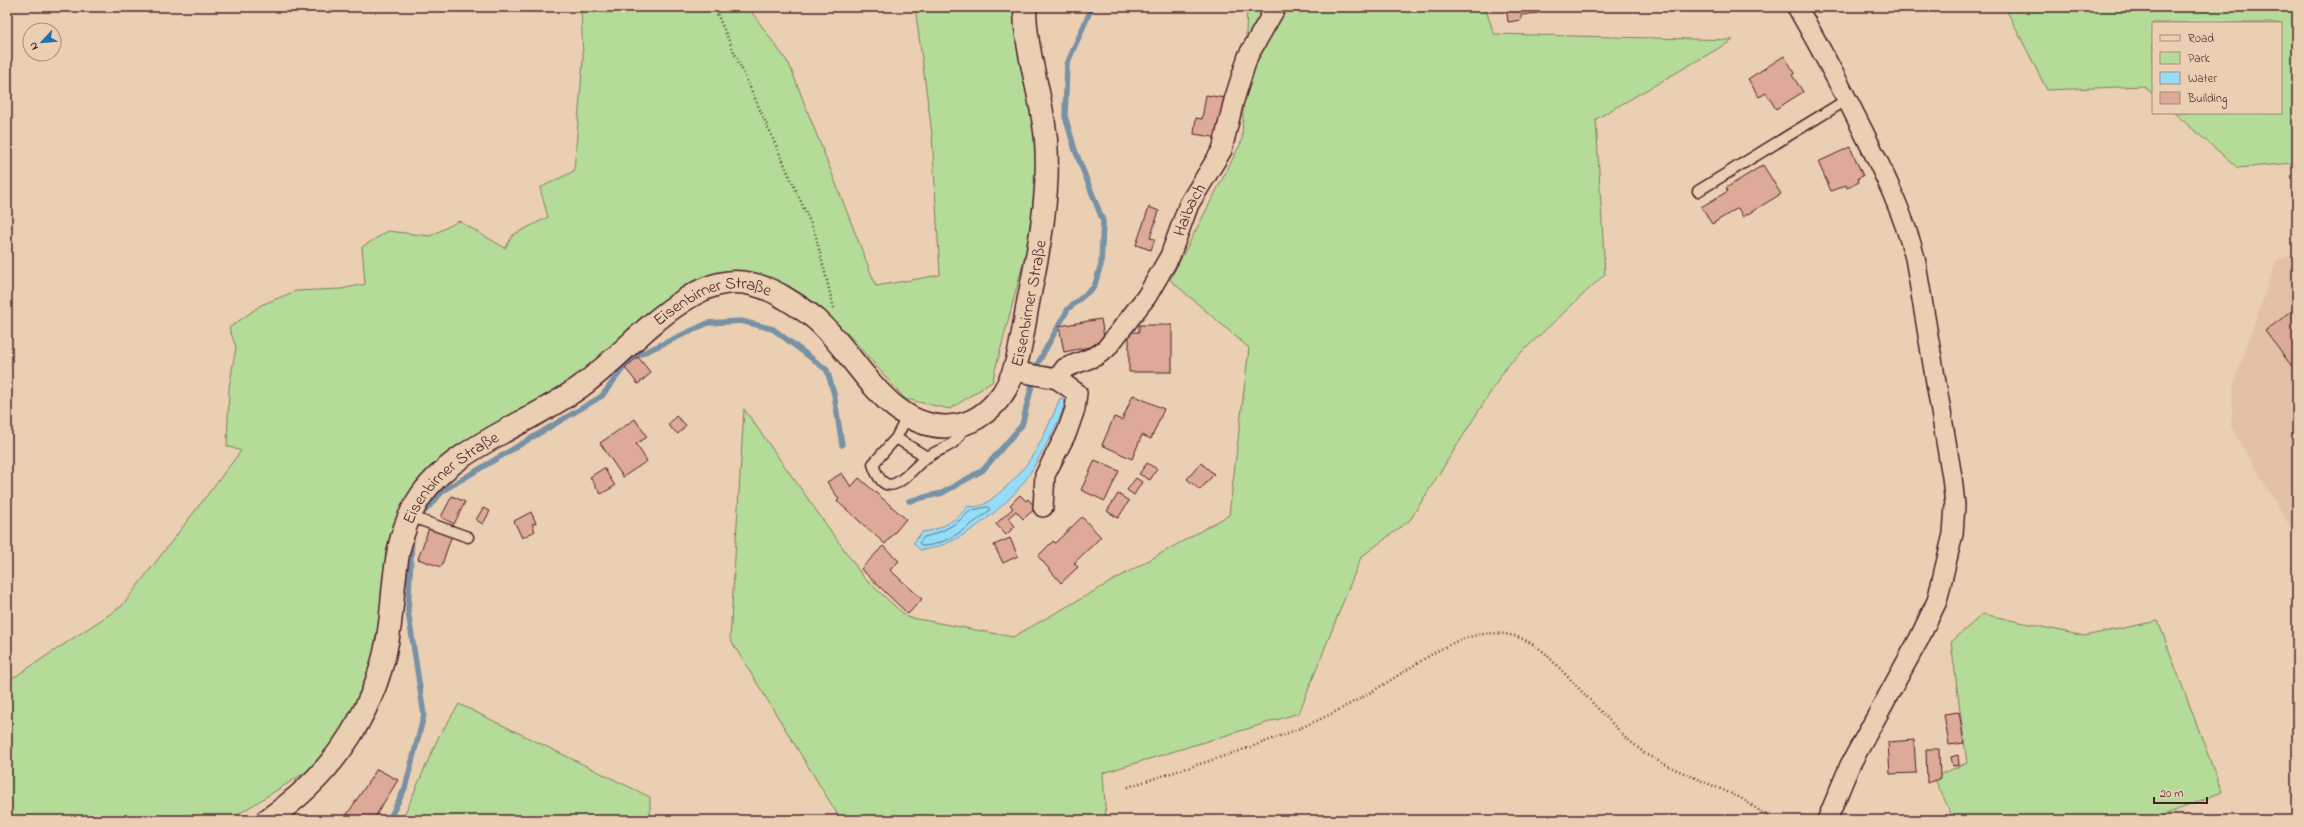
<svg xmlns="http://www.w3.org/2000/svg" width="2304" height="827" font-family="'Indie Flower',sans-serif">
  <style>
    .built { fill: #e3c1a7 }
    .green { fill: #b4db98; stroke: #7f7d62 }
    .water { fill: #95ddf7; stroke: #7791a5 }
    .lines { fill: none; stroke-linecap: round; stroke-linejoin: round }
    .shore { stroke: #686b7d; stroke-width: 1 }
    .stream { stroke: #7791a5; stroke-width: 5.5 }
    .building { fill: #dcaa96; stroke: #4a1f2b }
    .service-casing { stroke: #4a1f2b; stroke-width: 13 }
    .minor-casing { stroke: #4a1f2b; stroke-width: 22 }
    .secondary-casing { stroke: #4a1f2b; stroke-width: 25 }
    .path { stroke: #4a1f2b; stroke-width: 2.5; stroke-dasharray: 1 3; stroke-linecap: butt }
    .service { stroke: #ebcfb2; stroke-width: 10 }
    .minor { stroke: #ebcfb2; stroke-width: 19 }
    .secondary { stroke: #ebcfb2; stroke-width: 22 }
    .labels { text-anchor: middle; stroke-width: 3.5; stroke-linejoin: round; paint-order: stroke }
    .street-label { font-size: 17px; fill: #4a1f2b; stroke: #ebcfb2 }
  </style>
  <rect width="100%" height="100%" fill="#ebcfb2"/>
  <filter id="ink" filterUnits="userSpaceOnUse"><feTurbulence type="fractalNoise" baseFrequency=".025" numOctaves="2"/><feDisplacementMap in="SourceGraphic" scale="8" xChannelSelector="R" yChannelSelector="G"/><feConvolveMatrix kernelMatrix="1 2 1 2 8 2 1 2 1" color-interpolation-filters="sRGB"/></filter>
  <g filter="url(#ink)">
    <!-- built -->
    <path class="built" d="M2297,252V538L2231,427L2234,383L2276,261Z"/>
    <!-- green -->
    <path class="green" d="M581,7H748L789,64L876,286L940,275L932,134L915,7H1016L1039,161L1026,252L992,382L950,409L905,399L849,335L790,290L739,271L683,293L595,369L421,478L383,604L366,688L344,730L314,767L229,820H7V682L122,606L241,451L227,446L229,388L236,347L229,328L261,305L296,291L341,289L365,284L362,247L388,231L430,236L459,221L505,248L513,235L548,217L540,188L574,171L583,60Z
      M1247,7H1485L1494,34L1733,40L1596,119L1605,274L1507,366L1410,520L1361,557L1299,713L1103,773L1106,820H841L730,639L744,409L865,579L907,617L1013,637L1229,515L1249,348L1170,280L1242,141Z
      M2005,7H2297V168L2292,163L2238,168L2174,113H2281V23H2153V94L2143,86L2047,90Z
      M1983,614L2084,636L2158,621L2222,792L2152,820H1954L1934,777L1967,763L1951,642Z
      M459,704L650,797V820H402L438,738Z"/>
    <!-- water -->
    <path class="water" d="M1060,398L1064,399C1065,412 1056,424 1051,436C1041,453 1032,473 1019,488C998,513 953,549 920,550L913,543L922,532C939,531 959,519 968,506C979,509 987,503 995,496C1030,470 1044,438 1060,398Z"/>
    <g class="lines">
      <!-- shore -->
      <path class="shore" d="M988,507L990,509L988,512C970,525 946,546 922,546L919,543L924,537C940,534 959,523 970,511Z"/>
      <!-- stream -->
      <path class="stream" d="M909,501L942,493L983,470L1022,425L1037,365L1049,343L1068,309L1094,287L1101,265L1103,221L1075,150L1065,116L1067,64L1092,7
        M423,513L444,490L602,396L630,359L708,323L741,321L773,329L827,370L834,394L842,445
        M389,820L405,788L424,715L408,611L412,537"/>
    </g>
    <!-- building -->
    <path class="building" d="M1506,7H1538L1539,13L1521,15V20L1508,22Z
      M1784,56L1795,73L1792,75L1803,92L1776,109L1766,93L1759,97L1748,79Z
      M1206,95L1225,98L1219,138L1194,134L1196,118L1202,119Z
      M1850,147L1863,176L1858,178L1859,182L1847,188L1846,185L1831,191L1818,162Z
      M1763,165L1781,194L1743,217L1738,208L1712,224L1701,207L1728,191L1726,188Z
      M1149,207L1159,211L1150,238L1155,239L1151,250L1136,245Z
      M2297,307V373L2265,331Z
      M1101,319L1105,344L1064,352L1059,326Z
      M1139,325H1172V372H1129V332H1139Z
      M638,357L651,373L638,384L625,368Z
      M1133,395L1164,409L1151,439L1142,435L1132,459L1102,445L1114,417L1122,420Z
      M676,416L686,425L678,434L668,425Z
      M635,419L647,437L636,444L647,461L623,477L600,443Z
      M1095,460L1119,471L1105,501L1081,490Z
      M1147,463L1157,469L1150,480L1139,474Z
      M1201,463L1214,474L1200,490L1187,479Z
      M604,468L615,486L601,494L590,477Z
      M842,473L851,487L859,478L906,519L885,544L837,501L839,499L827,482Z
      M1136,478L1142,482L1134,495L1127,490Z
      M1118,494L1129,501L1118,518L1107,511Z
      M1020,495L1026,501L1028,499L1036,508L1023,519L1016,511L1008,518L1015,526L1006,535L996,524L1013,508L1010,505Z
      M452,496L465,502L454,524L441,517Z
      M483,508L490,511L483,524L476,520Z
      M531,512L536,523L532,524L535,531L522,538L514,521Z
      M1082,517L1101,537L1074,563L1078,567L1061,583L1038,556L1053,541L1055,543Z
      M429,528L452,535L441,567L418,559Z
      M1010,538L1018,556L1003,563L994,545Z
      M883,546L899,561L890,570L922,599L908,614L861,569Z
      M1959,712L1964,743L1949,745L1944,714Z
      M1914,740L1916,773L1890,774L1888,742Z
      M1926,749H1939L1940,779L1927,783Z
      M1958,755L1959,765L1953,766L1951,757Z
      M377,769L398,780L373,820H348L349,818L346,816Z"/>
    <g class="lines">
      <!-- service casing -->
      <g class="service-casing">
        <path id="service" d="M1698,191L1848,99
          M907,417L896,438L873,464C887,508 909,470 926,458C944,445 957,449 964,424
          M896,438L927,457
          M409,516L468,537"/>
      </g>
      <!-- minor casing -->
      <g class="minor-casing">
        <g id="minor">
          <path d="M1797,7C1820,47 1841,87 1862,129C1883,171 1903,212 1915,258L1952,477L1955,505L1953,534L1937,601L1919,639L1850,765L1827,820"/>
          <path id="s1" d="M1013,371L1057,379L1065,368L1096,356L1106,349L1147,296L1170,256L1189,204L1222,150L1234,100L1248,56L1276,7"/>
          <path d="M1043,507L1045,475L1067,432L1075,409L1077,393L1057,379"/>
        </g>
      </g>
      <!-- secondary casing -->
      <g class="secondary-casing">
        <g id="secondary">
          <path id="s2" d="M267,820C335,774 380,706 390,624C395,581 394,540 417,502C449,448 530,424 580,387C616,361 645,325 683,301C717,278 744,276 780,295C793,303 807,311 818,321C858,357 890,433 953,426C970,424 986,414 997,401C1019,376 1022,335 1028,303C1039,249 1050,195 1046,140C1042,95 1025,52 1025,7"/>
        </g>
      </g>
      <!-- path -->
      <path class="path" d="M714,7L815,233L834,309
        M1128,787C1194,765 1264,746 1327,716C1355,702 1382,686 1408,669C1431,655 1456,637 1484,634C1508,631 1527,638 1545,653L1626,738L1647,755L1668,766L1741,798L1773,820"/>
      <!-- service -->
      <use href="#service" class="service"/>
      <!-- minor -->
      <use href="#minor" class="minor"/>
      <!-- secondary -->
      <use href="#secondary" class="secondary"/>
    </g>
  </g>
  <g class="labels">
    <!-- street labels -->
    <g class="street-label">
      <text dy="6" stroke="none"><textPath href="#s1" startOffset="267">Haibach</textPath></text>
      <text dy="6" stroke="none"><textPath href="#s2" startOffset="1184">Eisenbirner Straße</textPath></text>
      <text dy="6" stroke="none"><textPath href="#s2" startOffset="730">Eisenbirner Straße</textPath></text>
      <text dy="6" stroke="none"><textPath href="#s2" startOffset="406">Eisenbirner Straße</textPath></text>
    </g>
  </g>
  <!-- margin -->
  <rect width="2304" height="827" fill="none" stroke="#ebcfb2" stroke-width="24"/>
  <rect x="12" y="12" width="2280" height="803" fill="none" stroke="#4a1f2b" stroke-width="1.5" filter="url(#ink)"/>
  <!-- legend -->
  <rect x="2152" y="22" width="130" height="92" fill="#ebcfb2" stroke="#ab897c"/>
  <rect x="2160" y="35" width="20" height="6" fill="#ebcfb2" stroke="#ab897c"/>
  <text x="2188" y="42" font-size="12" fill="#4a1f2b">Road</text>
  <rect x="2160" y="52" width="20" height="12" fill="#b4db98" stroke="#ab897c"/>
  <text x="2188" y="62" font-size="12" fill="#4a1f2b">Park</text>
  <rect x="2160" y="72" width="20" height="12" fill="#95ddf7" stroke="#ab897c"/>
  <text x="2188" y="82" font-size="12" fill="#4a1f2b">Water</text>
  <rect x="2160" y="92" width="20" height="12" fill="#dcaa96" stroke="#ab897c"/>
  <text x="2188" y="102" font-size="12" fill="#4a1f2b">Building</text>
  <!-- north arrow -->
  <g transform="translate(42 42) rotate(244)"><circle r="19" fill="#ebcfb2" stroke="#ab897c"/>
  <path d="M0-3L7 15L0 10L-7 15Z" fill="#1f6fb2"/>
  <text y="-6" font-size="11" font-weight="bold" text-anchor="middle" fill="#4a1f2b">N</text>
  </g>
  <!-- scale -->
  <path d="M2154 797v6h53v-6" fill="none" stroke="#4a1f2b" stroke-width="2"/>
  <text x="2160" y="797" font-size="12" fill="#4a1f2b" stroke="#ebcfb2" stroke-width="3" paint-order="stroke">20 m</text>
</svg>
